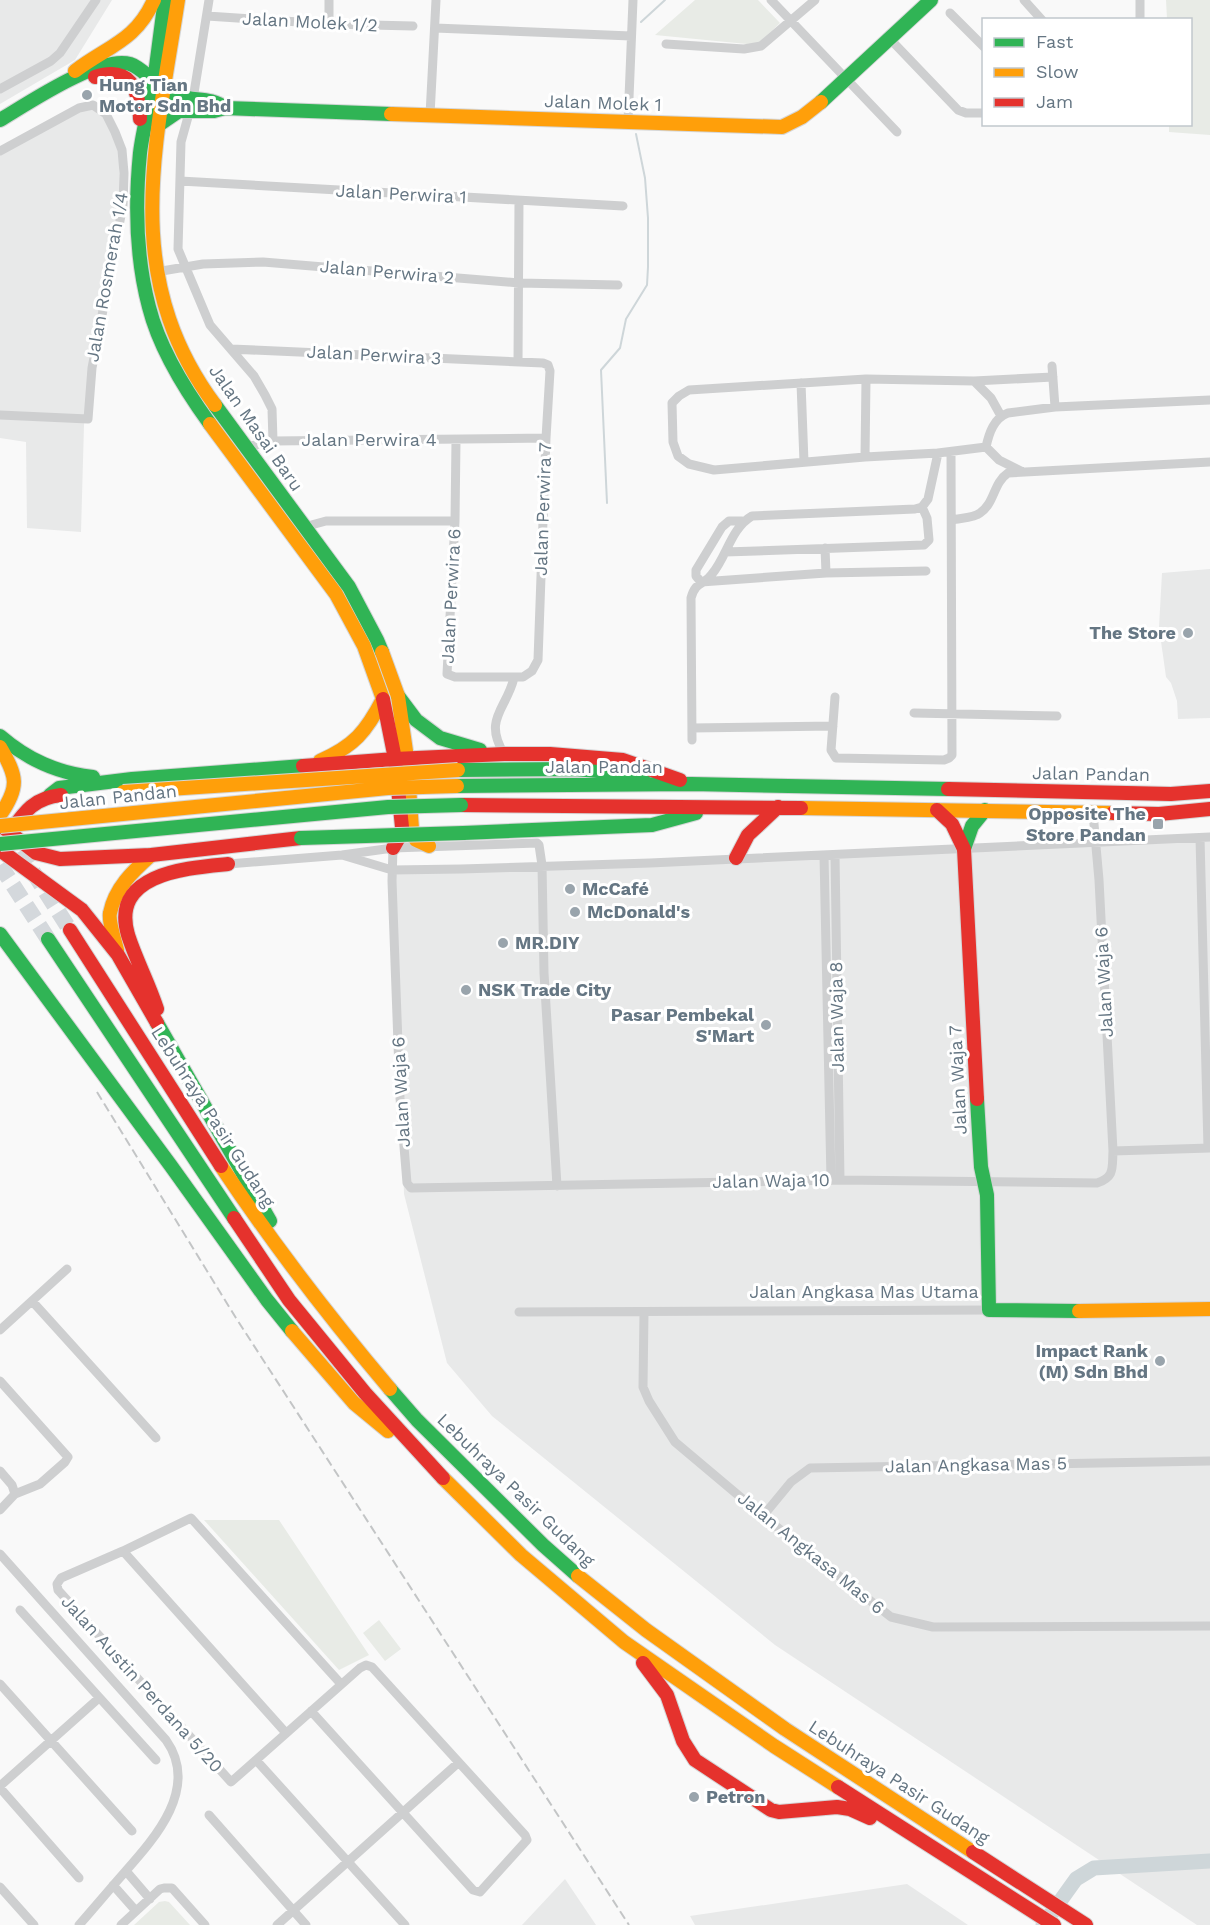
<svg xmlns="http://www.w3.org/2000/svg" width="1210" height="1925" font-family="'Work Sans',sans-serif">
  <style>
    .built { fill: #e8e9e9 }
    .green { fill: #e8ebe6 }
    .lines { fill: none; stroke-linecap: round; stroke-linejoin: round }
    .stream { stroke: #ced6d9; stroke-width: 2 }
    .river { stroke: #ced6d9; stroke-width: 15 }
    .highway-tunnel { stroke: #d4d8dc; stroke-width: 16; stroke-dasharray: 16 8; stroke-linecap: butt }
    .fast-casing { stroke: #d5d6d7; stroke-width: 16 }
    .slow-casing { stroke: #d5d6d7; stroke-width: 16 }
    .jam-casing { stroke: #d5d6d7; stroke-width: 16 }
    .street { stroke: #cecfd0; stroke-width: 9 }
    .fast { stroke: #30b455; stroke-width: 14 }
    .slow { stroke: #ff9f0a; stroke-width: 14 }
    .jam { stroke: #e5322d; stroke-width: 14 }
    .rail { stroke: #c3c5c6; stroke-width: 2; stroke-dasharray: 9 4.5; stroke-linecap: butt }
    .fast-bridge-casing { stroke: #d5d6d6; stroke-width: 16; stroke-linecap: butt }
    .slow-bridge-casing { stroke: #d5d6d6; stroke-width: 16; stroke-linecap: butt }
    .fast-bridge { stroke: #30b455; stroke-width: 14 }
    .slow-bridge { stroke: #ff9f0a; stroke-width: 14 }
    .poi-dot { fill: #99a4ac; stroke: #fff; stroke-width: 2 }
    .labels { text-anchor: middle; stroke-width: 6; stroke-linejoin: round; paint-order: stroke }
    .street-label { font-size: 18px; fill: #657683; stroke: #fff }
    .poi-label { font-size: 18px; font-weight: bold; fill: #657683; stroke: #fff; text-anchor: start }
  </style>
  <rect width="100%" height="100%" fill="#f9f9f9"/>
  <!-- built -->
  <path class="built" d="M0,0H112L75,60L0,104Z
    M92,108L103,115L119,149L120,204L89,367L84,425L81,532L27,528L26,442L0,438V155L79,111Z
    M1210,569V718L1178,719L1177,701L1171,683L1166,677L1159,627L1162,573Z
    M1210,834V1925H1197L775,1645L492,1416L447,1363L404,1194L393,871Z
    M565,1879L596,1925H522Z
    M907,1884L968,1925H695L690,1916Z"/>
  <!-- green -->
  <path class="green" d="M695,0H758L780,23L757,45L655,35Z
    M1166,0H1210V135L1169,132V125L1190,124V20L1167,19Z
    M204,1520H279L369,1655L339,1670Z
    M379,1620L401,1649L385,1661L363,1633Z
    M165,1901L169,1902L190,1925H134L159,1902Z"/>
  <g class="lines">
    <!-- stream -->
    <path class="stream" d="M641,22L665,0
      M607,503L601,370L620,348L626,319L647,285L648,267V218L645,178L636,134"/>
    <!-- river -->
    <path class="river" d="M1043,1925L1076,1879L1094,1868L1210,1861"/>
    <!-- highway-tunnel -->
    <path class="highway-tunnel" d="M7,831L70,930
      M0,865L48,939"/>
    <!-- fast casing -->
    <g class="fast-casing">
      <path id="fast" d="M165,0C161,27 158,54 154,81C150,105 143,129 140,153C135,204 136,258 149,307C159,347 186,391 210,424
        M166,87C182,106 207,93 225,108
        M821,102L931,0
        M0,120C27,104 99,55 130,64C142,68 149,79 160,85
        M160,124L179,111H214L225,108L391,114
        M215,405L349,587L377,640L382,652
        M398,696L416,720L440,738L480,750
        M0,736C28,760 57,773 93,777
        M458,770L575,769L643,775
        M457,786L691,784L948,789
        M50,795L59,788L132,779L303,766
        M463,833L652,825L696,813
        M964,849L972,826L985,810
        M0,934L171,1166L267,1300L292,1331
        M48,939L234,1218
        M157,1023L270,1221
        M977,1099L981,1167L987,1195L989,1310L1079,1311
        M390,1389L417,1420L543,1545L578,1576"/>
    </g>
    <!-- slow casing -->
    <g class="slow-casing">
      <path id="slow" d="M178,0C156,145 119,276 215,405
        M75,71C108,46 136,41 154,0
        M391,114L782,127L802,117L821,102
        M210,424L336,594L364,646L383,699
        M382,652L398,696L407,758L412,829L416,840L429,846
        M0,747C17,776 20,787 0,815
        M320,761C354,746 366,732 383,699
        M801,808L1113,813
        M117,950C115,941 108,921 110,913C115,888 133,871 151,855
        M221,1166C273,1244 330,1318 390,1389
        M1079,1311L1210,1309
        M292,1331L354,1403L388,1431
        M443,1478L521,1555L624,1642L774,1746L838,1787
        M578,1576L646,1630L785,1729L973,1852"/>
    </g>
    <!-- jam casing -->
    <g class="jam-casing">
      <path id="jam" d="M95,77C130,66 139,88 140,119
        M383,699L395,759L402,827L401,834L393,848
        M303,766L395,759L504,754H550L623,760L680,780
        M948,789L1171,794L1210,791
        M461,805L801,808
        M937,810L952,824L964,849L977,1099
        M1113,813L1159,814L1210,809
        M0,825L36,853L60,859L151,855L301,838
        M10,832C25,811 34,798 61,795
        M0,850L82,910L118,955L157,1023
        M736,858L748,835L778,807
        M70,930L221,1166
        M157,1009C149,984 136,960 128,935C110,873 187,868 228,864
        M234,1218L289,1300L365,1393L443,1478
        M643,1663L667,1695L683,1741L695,1760L771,1810L779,1812L837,1807L850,1809L870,1818
        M838,1787L1054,1925
        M973,1852L1086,1925"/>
    </g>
    <!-- street -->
    <path class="street" d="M209,0L193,99L181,142L178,249L210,325L254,376L265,395L272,409L273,441
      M329,0V24
      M771,0L897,132
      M1024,0L1042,20
      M950,13L984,47
      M207,16L329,24L413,26
      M1140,20V0
      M435,28L631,36
      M890,39L958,110L966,113H984
      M666,44L744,49L761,46L815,0
      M0,89L51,61L60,53L96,0
      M430,115L436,0
      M628,122L633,0
      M0,151L79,108L93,105L106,114L115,132L122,150L124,173L123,205L92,368L88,419L0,415
      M180,181L623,206
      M156,272L203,264L263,262L519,283L618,285
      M231,349L543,363L548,365L550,371L546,438L538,660L532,671L523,677H455L447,674L455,521L456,440
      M518,362L519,201
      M1052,366L1055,407
      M974,381L991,398L1001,416
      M801,383L804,462
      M246,447L273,441L546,438
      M986,447C989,433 994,418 1008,413L1055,407L1210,400
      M938,453L865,457L714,470L689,464L678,456L673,442L672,403L679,396L689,390L866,379L974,381L1053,377
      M865,457L866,379
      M952,520C960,518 974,518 980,513C995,503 993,483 1008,473L1210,462
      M742,521H729L722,527L696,570V576L701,582L826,573L926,571
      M304,527L326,521H455
      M825,548L826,573
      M725,552L924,545L929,540L927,518L922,507
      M835,697L831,750L836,758L944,760L949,758L952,755L951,452
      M914,713L1057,716
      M692,728L833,726
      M692,740L691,598C696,580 704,586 712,574C727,556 731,528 752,516L915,509L922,507L928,499L938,453L986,447L999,460L1021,471
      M504,754C483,719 506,710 514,678
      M1200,838L1208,1148
      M393,848L392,881L400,1098L407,1183L411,1188L840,1180L1097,1183C1115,1177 1112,1168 1113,1151L1099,880L1093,813
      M342,855L392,870L461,869L650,863L1210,837
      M824,855L831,1180
      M835,855L840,1180
      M228,864L342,855L393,848L537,843L539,845L542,865L544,973L557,1186
      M1113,1151L1210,1148
      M32,1301L156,1438
      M519,1312L989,1310
      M644,1312L643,1387L649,1401L675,1442L763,1516L891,1617L933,1627L1210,1626
      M0,1330L67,1269
      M0,1381L68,1457L65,1462L40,1484L15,1494
      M0,1471L12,1485L15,1494
      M0,1510L15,1494
      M763,1516L791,1482L810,1468L1210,1461
      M123,1551L286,1733
      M0,1554L166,1740C200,1788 155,1838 124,1873C109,1890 94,1908 79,1925
      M20,1610L156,1760
      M0,1684L132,1831
      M311,1711L473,1890L480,1892L527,1840L525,1835L372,1667L366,1665L360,1668L231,1782L58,1590L57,1584L61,1578L123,1551L191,1518L341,1684
      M256,1760L405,1925
      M0,1786L99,1698
      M0,1788L79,1878
      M209,1815L306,1925
      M126,1871L150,1899
      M113,1885L136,1911
      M0,1887L34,1925
      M121,1925L160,1889L164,1888H172L205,1925
      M277,1925L458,1763"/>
    <!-- fast -->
    <use href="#fast" class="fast"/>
    <!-- slow -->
    <use href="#slow" class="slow"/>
    <!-- jam -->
    <use href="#jam" class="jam"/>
    <!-- rail -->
    <path class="rail" d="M97,1092L236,1318L629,1925"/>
    <!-- fast-bridge casing -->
    <g class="fast-bridge-casing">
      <path id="fast-bridge" d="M301,838L463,833
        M0,844L388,807L461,805"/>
    </g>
    <!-- slow-bridge casing -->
    <g class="slow-bridge-casing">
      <path id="slow-bridge" d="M123,792L458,770
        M0,826L388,788L457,786"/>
    </g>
    <!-- fast-bridge -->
    <use href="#fast-bridge" class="fast-bridge"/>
    <!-- slow-bridge -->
    <use href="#slow-bridge" class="slow-bridge"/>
  </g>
  <!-- markers -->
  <g class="poi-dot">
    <circle cx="87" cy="95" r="6"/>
    <circle cx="1188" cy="633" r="6"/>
    <rect x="1152" y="818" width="12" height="12" rx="3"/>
    <circle cx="570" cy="889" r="6"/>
    <circle cx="575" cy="912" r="6"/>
    <circle cx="503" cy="943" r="6"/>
    <circle cx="466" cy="990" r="6"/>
    <circle cx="766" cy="1025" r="6"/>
    <circle cx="1160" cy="1361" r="6"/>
    <circle cx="694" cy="1797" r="6"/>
  </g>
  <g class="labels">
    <!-- street labels -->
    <g class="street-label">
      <text transform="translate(310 22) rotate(3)" y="6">Jalan Molek 1/2</text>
      <text transform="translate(603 103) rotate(2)" y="6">Jalan Molek 1</text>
      <text transform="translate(401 194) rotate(3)" y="6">Jalan Perwira 1</text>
      <text transform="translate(387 272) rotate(5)" y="6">Jalan Perwira 2</text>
      <text transform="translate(107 277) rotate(-80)" y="6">Jalan Rosmerah 1/4</text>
      <text transform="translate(374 355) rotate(3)" y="6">Jalan Perwira 3</text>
      <text transform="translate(256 428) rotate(55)" y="6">Jalan Masai Baru</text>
      <text x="369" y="446">Jalan Perwira 4</text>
      <text transform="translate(543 509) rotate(-88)" y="6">Jalan Perwira 7</text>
      <text transform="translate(451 596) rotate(-87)" y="6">Jalan Perwira 6</text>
      <text x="604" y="773">Jalan Pandan</text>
      <text transform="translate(1091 774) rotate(1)" y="6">Jalan Pandan</text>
      <text transform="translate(118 797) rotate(-6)" y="6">Jalan Pandan</text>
      <text transform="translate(1104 982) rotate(-93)" y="6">Jalan Waja 6</text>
      <text transform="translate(837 1017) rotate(-91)" y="6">Jalan Waja 8</text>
      <text transform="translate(958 1080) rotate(-93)" y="6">Jalan Waja 7</text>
      <text transform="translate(401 1092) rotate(-93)" y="6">Jalan Waja 6</text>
      <text transform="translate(213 1117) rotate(57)" y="6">Lebuhraya Pasir Gudang</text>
      <text transform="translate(771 1181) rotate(-1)" y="6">Jalan Waja 10</text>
      <text x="864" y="1298">Jalan Angkasa Mas Utama</text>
      <text transform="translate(976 1465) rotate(-1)" y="6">Jalan Angkasa Mas 5</text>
      <text transform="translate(516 1490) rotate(44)" y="6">Lebuhraya Pasir Gudang</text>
      <text transform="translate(811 1553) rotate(39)" y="6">Jalan Angkasa Mas 6</text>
      <text transform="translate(142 1684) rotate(48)" y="6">Jalan Austin Perdana 5/20</text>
      <text transform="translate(899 1782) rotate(33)" y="6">Lebuhraya Pasir Gudang</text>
    </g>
    <!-- poi labels -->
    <g class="poi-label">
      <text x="99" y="91">Hung Tian<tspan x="99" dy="21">Motor Sdn Bhd</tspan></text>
      <text x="1176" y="639" text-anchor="end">The Store</text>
      <text x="1146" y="820" text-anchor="end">Opposite The<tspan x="1146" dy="21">Store Pandan</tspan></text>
      <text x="582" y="895">McCafé</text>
      <text x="587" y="918">McDonald's</text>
      <text x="515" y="949">MR.DIY</text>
      <text x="478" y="996">NSK Trade City</text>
      <text x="754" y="1021" text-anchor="end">Pasar Pembekal<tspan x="754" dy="21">S'Mart</tspan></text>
      <text x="1148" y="1357" text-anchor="end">Impact Rank<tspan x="1148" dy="21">(M) Sdn Bhd</tspan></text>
      <text x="706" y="1803">Petron</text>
    </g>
  </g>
  <!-- legend -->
  <rect x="982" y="18" width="210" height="108" fill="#ffffff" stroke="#c1c8cd" stroke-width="1.5"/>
  <rect x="994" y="38" width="30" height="9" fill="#30b455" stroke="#c1c8cd" stroke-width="1.5"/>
  <text x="1036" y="48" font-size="18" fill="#657683">Fast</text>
  <rect x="994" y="68" width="30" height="9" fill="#ff9f0a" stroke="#c1c8cd" stroke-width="1.5"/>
  <text x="1036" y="78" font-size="18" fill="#657683">Slow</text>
  <rect x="994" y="98" width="30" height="9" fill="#e5322d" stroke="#c1c8cd" stroke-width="1.5"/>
  <text x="1036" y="108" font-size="18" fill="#657683">Jam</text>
</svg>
